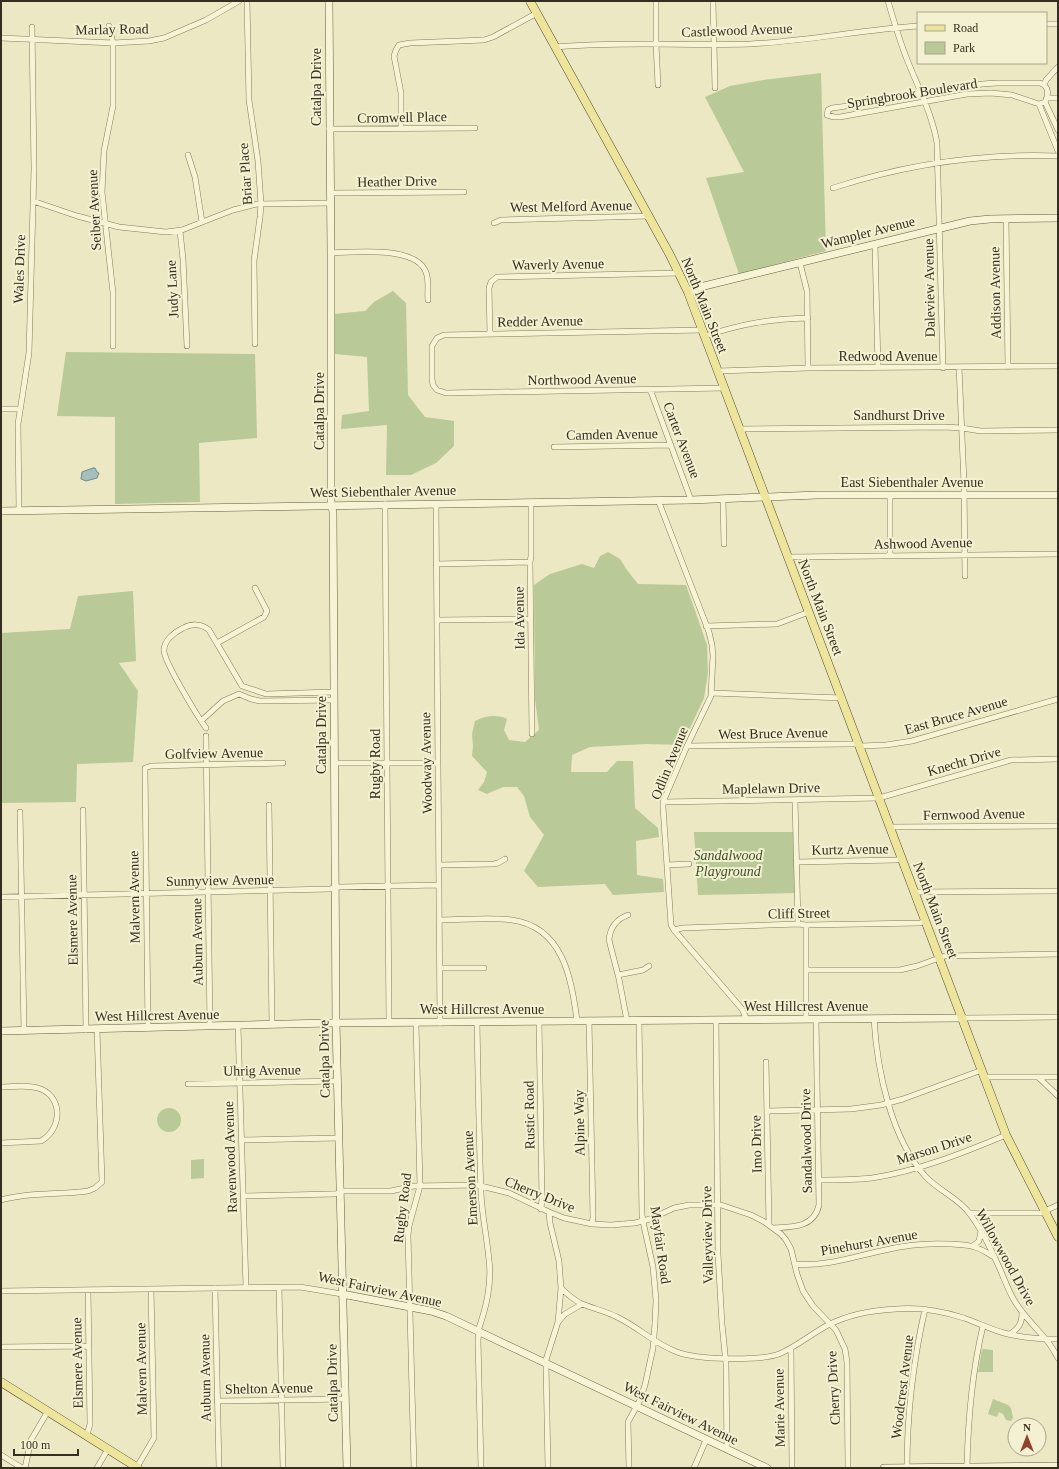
<svg xmlns="http://www.w3.org/2000/svg" width="1059" height="1469" font-family="Georgia,serif">
  <style>
    .green { fill: #b9c997 }
    .water { fill: #a5bfbc; stroke: #6c8c8b }
    .lines { fill: none; stroke-linecap: round; stroke-linejoin: round }
    .street-casing { stroke: #857a5b; stroke-width: 6 }
    .secondary-casing { stroke: #675b3e; stroke-width: 8 }
    .primary-casing { stroke: #53472f; stroke-width: 9 }
    .street { stroke: #f7f4d6; stroke-width: 5 }
    .secondary { stroke: #f7f4d6; stroke-width: 7 }
    .primary { stroke: #eee59c; stroke-width: 8 }
    .labels { text-anchor: middle; stroke-width: 4; stroke-linejoin: round; paint-order: stroke }
    .street-label { font-size: 14px; fill: #362e1e; stroke: #f4f1d2 }
    .park-label { font-size: 14px; font-style: italic; fill: #3d5126; stroke: #f4f1d2 }
  </style>
  <rect width="100%" height="100%" fill="#ece8c3"/>
  <!-- green -->
  <path class="green" d="M821,73L826,251L739,274L706,178L744,172L705,97L730,86L763,80Z
    M393,291L406,303L408,395L425,417L454,421V446L436,463L411,475H386L387,425L341,429L342,415L369,411L367,357L335,354L334,314L365,311L374,302Z
    M66,352L255,354L257,438L199,443L200,502L115,504V417L57,416Z
    M608,552L620,559L627,570L638,584L686,585L707,645L708,673L704,698L682,745L646,744L590,747L572,755L571,772H607L617,761H633L635,808L658,828L659,837L636,841L637,875L663,879L664,892L613,895L605,884L538,887L524,871L544,835L530,817L524,796L517,787H503L487,794L478,790L484,782L487,772L472,756L473,746L472,734L475,721C486,716 496,714 507,719L504,730L509,740L525,742L539,730L535,699L534,585L550,574L582,564L594,568L600,556Z
    M133,591L136,661L119,663L138,691L133,762L77,764L76,802L1,803V633L70,629L78,596Z
    M694,832H797L798,893L698,895Z
    M157 1120a12 12 0 1 1 24 0a12 12 0 1 1-24 0Z
    M204,1159V1178L191,1179V1160Z
    M982,1349L993,1350V1372H978Z
    M993,1399L1008,1405L1011,1408L1013,1418L1011,1421L1006,1420L1003,1414L999,1412L997,1417L988,1414Z"/>
  <!-- water -->
  <path class="water" d="M93,468H95L97,472L99,473L97,478L86,481L81,479L82,472Z"/>
  <g class="lines">
    <!-- street casing -->
    <g class="street-casing">
      <path id="street" d="M247,1L249,100L258,161L261,204L260,217L254,261L255,344
        M656,1V44L658,85
        M713,1L715,88
        M888,1C894,22 900,42 908,62C919,89 932,114 937,143L943,368
        M1046,24H1058
        M109,26L113,43V106L104,151L102,192L113,293V346
        M1,38L113,43L149,41L164,38L206,20L239,1
        M556,47C620,41 685,46 750,44C806,41 862,30 918,26
        M997,83H1040C1049,86 1049,94 1045,102L1039,104L1012,95L991,93L967,94L840,117H834L827,115L828,110L832,108C887,101 941,86 997,83Z
        M1044,85L1046,80L1058,67
        M1047,98H1058
        M1045,102L1058,130
        M1039,104L1058,151
        M401,128V93L394,56L396,50L399,45L410,43L484,40L493,37L537,13
        M329,129L475,128
        M188,155L195,177L202,222
        M833,188C907,164 980,153 1058,156
        M331,193L464,192
        M33,201L77,216L119,227L166,232L182,230L233,210L257,204L330,203
        M1006,219L1008,367
        M494,223L501,220L649,216
        M180,231L183,259L187,346
        M875,244L878,368
        M331,253C353,252 413,246 425,270C430,279 427,290 428,300
        M800,263L807,291L808,368
        M703,330L444,335L437,338L432,346V379L433,385L437,390L446,393L724,388
        M490,334L489,288L491,282L497,277L680,273
        M705,336C741,324 769,319 808,318
        M959,367L964,483L965,576
        M718,371L808,368L1058,366
        M650,389L691,500
        M1,409H19
        M740,429L944,427L962,428L981,431L1058,430
        M554,447L671,445
        M890,495V555
        M723,499L724,544
        M658,500L709,632L712,645L713,656L711,696L687,746L663,802V807L671,925L674,930L742,1009L747,1020
        M531,502V556L530,562L532,734
        M385,504L389,1023
        M436,504L440,1023
        M19,511L18,424L29,353L34,169L32,27
        M789,557L1058,554
        M436,564L530,562
        M437,620L531,619
        M706,626L777,624L809,612
        M217,643L264,617L267,611L255,588
        M712,693L842,698
        M201,721L223,701L239,694L251,699L260,701L334,700
        M206,728C198,717 163,660 164,650C164,640 175,632 183,628C192,623 202,624 209,630L242,686L266,694L334,692
        M206,736L210,1026
        M687,746L848,744H855L862,746L886,745L912,741L1058,699
        M334,763H438
        M795,800L798,924
        M663,802L879,798L1011,760L1058,759
        M269,805L272,1025
        M83,810L86,1030
        M20,812L24,1031
        M890,827L1058,826
        M797,862L896,860L902,859
        M439,865L494,864L498,863L505,859
        M667,865L689,864
        M915,892L1058,891
        M1,897L330,889L339,887L439,885
        M439,920C463,920 489,917 512,920C563,927 572,979 577,1021
        M806,925V1019
        M674,930L682,928L798,924L806,925L920,923L925,921
        M440,968H484
        M806,970H900L917,966L945,956L1058,954
        M618,975L643,970L649,966
        M963,1018L1058,1017
        M874,1019C877,1070 891,1139 926,1177C939,1191 959,1198 970,1214C982,1230 991,1249 999,1267C1004,1278 1008,1290 1014,1300C1023,1316 1037,1328 1048,1342C1052,1347 1055,1353 1058,1358
        M716,1020L718,1254L722,1324L726,1364L727,1450
        M589,1021L593,1217L592,1224
        M627,1021L619,979L609,940C610,927 617,919 628,915
        M477,1022C478,1079 479,1136 481,1193C482,1216 487,1237 489,1260C492,1285 486,1308 478,1331
        M539,1022L542,1199L541,1209
        M238,1026L246,1287
        M148,1028L145,768L151,766L283,763
        M766,1062L769,1225
        M985,1077H1058
        M1038,1077L1058,1096
        M188,1084L338,1081
        M1,1087C14,1087 29,1084 41,1089C64,1099 61,1130 41,1141L1,1143
        M767,1111L851,1109L881,1105L903,1099L982,1070
        M242,1140L339,1138
        M819,1180C837,1180 854,1180 872,1178C918,1171 963,1153 1006,1135
        M243,1196L335,1194L344,1191H391L414,1186L477,1185L509,1193L549,1212L564,1218L592,1224L611,1225L635,1223L650,1219L674,1208L689,1205H721L751,1215L763,1221L781,1234L786,1240L791,1249L797,1274L803,1291L813,1306L836,1330L845,1349L847,1362L848,1468
        M1,1200C29,1192 59,1195 88,1191L95,1188L102,1182L97,1029
        M1045,1211L1058,1205
        M970,1213H1045
        M773,1228C792,1227 814,1228 819,1205L816,1019
        M974,1245L979,1241L981,1231
        M795,1264C826,1267 856,1256 885,1250C906,1245 928,1243 949,1244C968,1245 976,1245 992,1256
        M279,1287L283,1468
        M215,1288L219,1468
        M561,1288C567,1294 573,1299 580,1303C591,1308 605,1311 617,1317C638,1327 655,1344 677,1352C697,1360 759,1361 779,1354C796,1347 811,1334 828,1325C848,1315 874,1310 896,1309C919,1307 942,1311 964,1318C978,1323 990,1329 1004,1333C1022,1338 1040,1339 1058,1339
        M1,1291L300,1287L342,1294
        M558,1322L565,1314L582,1304
        M479,1332L478,1340L481,1468
        M1010,1334C1018,1329 1022,1324 1022,1313
        M1,1347L89,1346
        M791,1349L792,1468
        M545,1363L558,1322L561,1288L559,1261L550,1223L549,1212
        M546,1364L548,1468
        M217,1401L345,1399
        M87,1435L90,1424L88,1290
        M1,1455L22,1468
        M137,1467L154,1438L151,1289
        M967,1467C968,1419 972,1372 983,1326
        M25,1468L31,1440L48,1411
        M97,1468L108,1449
        M414,1468L408,1235L409,1226L420,1186L416,1023
        M629,1468L628,1422L640,1400L645,1385L653,1348L655,1323L656,1300L653,1267L644,1226L642,1215L639,1021
        M694,1468L706,1440
        M907,1468C907,1414 913,1362 925,1309"/>
    </g>
    <!-- secondary casing -->
    <g class="secondary-casing">
      <path id="secondary" d="M329,1L331,253V501L333,512L336,1023L347,1468
        M688,292L700,287L970,221L990,219L1058,218
        M1,511L691,500L817,495H1058
        M1,1031L330,1023L963,1018
        M342,1294L431,1311L446,1316L767,1468
        M884,1468L1058,1466"/>
    </g>
    <!-- primary casing -->
    <g class="primary-casing">
      <path id="primary" d="M530,1L670,255L688,292L1006,1135L1058,1237
        M1,1382L138,1468"/>
    </g>
    <!-- street -->
    <use href="#street" class="street"/>
    <!-- secondary -->
    <use href="#secondary" class="secondary"/>
    <!-- primary -->
    <use href="#primary" class="primary"/>
  </g>
  <g class="labels">
    <!-- street labels -->
    <g class="street-label">
      <text transform="translate(112 29) rotate(-1)" y="5">Marlay Road</text>
      <text transform="translate(737 30) rotate(-2)" y="5">Castlewood Avenue</text>
      <text transform="translate(316 87) rotate(-90)" y="5">Catalpa Drive</text>
      <text transform="translate(912 93) rotate(-9)" y="5">Springbrook Boulevard</text>
      <text transform="translate(402 117) rotate(-1)" y="5">Cromwell Place</text>
      <text transform="translate(245 174) rotate(-94)" y="5">Briar Place</text>
      <text transform="translate(397 181) rotate(-1)" y="5">Heather Drive</text>
      <text transform="translate(571 206) rotate(-1)" y="5">West Melford Avenue</text>
      <text transform="translate(94 210) rotate(-93)" y="5">Seiber Avenue</text>
      <text transform="translate(868 232) rotate(-14)" y="5">Wampler Avenue</text>
      <text transform="translate(558 264) rotate(-1)" y="5">Waverly Avenue</text>
      <text transform="translate(19 269) rotate(-88)" y="5">Wales Drive</text>
      <text transform="translate(929 288) rotate(-91)" y="5">Daleview Avenue</text>
      <text transform="translate(172 289) rotate(-93)" y="5">Judy Lane</text>
      <text transform="translate(995 293) rotate(-91)" y="5">Addison Avenue</text>
      <text transform="translate(705 305) rotate(68)" y="5">North Main Street</text>
      <text transform="translate(540 321) rotate(-1)" y="5">Redder Avenue</text>
      <text x="888" y="361">Redwood Avenue</text>
      <text transform="translate(582 379) rotate(-1)" y="5">Northwood Avenue</text>
      <text transform="translate(319 411) rotate(-90)" y="5">Catalpa Drive</text>
      <text x="899" y="420">Sandhurst Drive</text>
      <text transform="translate(612 434) rotate(-1)" y="5">Camden Avenue</text>
      <text transform="translate(682 440) rotate(69)" y="5">Carter Avenue</text>
      <text x="912" y="487">East Siebenthaler Avenue</text>
      <text transform="translate(383 491) rotate(-1)" y="5">West Siebenthaler Avenue</text>
      <text transform="translate(923 543) rotate(-1)" y="5">Ashwood Avenue</text>
      <text transform="translate(821 607) rotate(69)" y="5">North Main Street</text>
      <text transform="translate(519 618) rotate(-91)" y="5">Ida Avenue</text>
      <text transform="translate(956 715) rotate(-16)" y="5">East Bruce Avenue</text>
      <text transform="translate(773 733) rotate(-1)" y="5">West Bruce Avenue</text>
      <text transform="translate(321 735) rotate(-90)" y="5">Catalpa Drive</text>
      <text transform="translate(214 753) rotate(-1)" y="5">Golfview Avenue</text>
      <text transform="translate(964 761) rotate(-16)" y="5">Knecht Drive</text>
      <text transform="translate(426 763) rotate(-91)" y="5">Woodway Avenue</text>
      <text transform="translate(669 763) rotate(-68)" y="5">Odlin Avenue</text>
      <text transform="translate(375 764) rotate(-90)" y="5">Rugby Road</text>
      <text transform="translate(771 788) rotate(-1)" y="5">Maplelawn Drive</text>
      <text transform="translate(974 814) rotate(-1)" y="5">Fernwood Avenue</text>
      <text transform="translate(850 849) rotate(-1)" y="5">Kurtz Avenue</text>
      <text transform="translate(220 880) rotate(-1)" y="5">Sunnyview Avenue</text>
      <text transform="translate(134 897) rotate(-91)" y="5">Malvern Avenue</text>
      <text transform="translate(936 910) rotate(69)" y="5">North Main Street</text>
      <text transform="translate(799 913) rotate(-1)" y="5">Cliff Street</text>
      <text transform="translate(72 920) rotate(-91)" y="5">Elsmere Avenue</text>
      <text transform="translate(197 942) rotate(-91)" y="5">Auburn Avenue</text>
      <text x="806" y="1011">West Hillcrest Avenue</text>
      <text x="482" y="1014">West Hillcrest Avenue</text>
      <text transform="translate(157 1015) rotate(-1)" y="5">West Hillcrest Avenue</text>
      <text transform="translate(324 1059) rotate(-91)" y="5">Catalpa Drive</text>
      <text transform="translate(262 1070) rotate(-1)" y="5">Uhrig Avenue</text>
      <text transform="translate(529 1115) rotate(-91)" y="5">Rustic Road</text>
      <text transform="translate(579 1123) rotate(-91)" y="5">Alpine Way</text>
      <text transform="translate(806 1141) rotate(-91)" y="5">Sandalwood Drive</text>
      <text transform="translate(756 1144) rotate(-91)" y="5">Imo Drive</text>
      <text transform="translate(934 1148) rotate(-18)" y="5">Marson Drive</text>
      <text transform="translate(230 1157) rotate(-92)" y="5">Ravenwood Avenue</text>
      <text transform="translate(470 1178) rotate(-93)" y="5">Emerson Avenue</text>
      <text transform="translate(540 1194) rotate(22)" y="5">Cherry Drive</text>
      <text transform="translate(402 1208) rotate(-83)" y="5">Rugby Road</text>
      <text transform="translate(707 1235) rotate(-91)" y="5">Valleyview Drive</text>
      <text transform="translate(869 1242) rotate(-10)" y="5">Pinehurst Avenue</text>
      <text transform="translate(661 1245) rotate(82)" y="5">Mayfair Road</text>
      <text transform="translate(1006 1257) rotate(61)" y="5">Willowwood Drive</text>
      <text transform="translate(380 1289) rotate(12)" y="5">West Fairview Avenue</text>
      <text transform="translate(77 1363) rotate(-91)" y="5">Elsmere Avenue</text>
      <text transform="translate(141 1369) rotate(-91)" y="5">Malvern Avenue</text>
      <text transform="translate(205 1378) rotate(-91)" y="5">Auburn Avenue</text>
      <text transform="translate(332 1383) rotate(-91)" y="5">Catalpa Drive</text>
      <text transform="translate(902 1387) rotate(-83)" y="5">Woodcrest Avenue</text>
      <text transform="translate(269 1388) rotate(-1)" y="5">Shelton Avenue</text>
      <text transform="translate(833 1388) rotate(-93)" y="5">Cherry Drive</text>
      <text transform="translate(779 1408) rotate(-91)" y="5">Marie Avenue</text>
      <text transform="translate(681 1413) rotate(26)" y="5">West Fairview Avenue</text>
    </g>
    <!-- park labels -->
    <g class="park-label">
      <text x="728" y="860">Sandalwood<tspan x="728" dy="16">Playground</tspan></text>
    </g>
  </g>
  <!-- border -->
  <rect width="1059" height="1469" fill="none" stroke="#362e1e" stroke-width="4"/>
  <!-- legend -->
  <rect x="917" y="12" width="130" height="52" fill="#f4f1d2" stroke="#a8a38a"/>
  <rect x="925" y="25" width="20" height="6" fill="#eee59c" stroke="#a8a38a"/>
  <text x="953" y="32" font-size="12" fill="#362e1e">Road</text>
  <rect x="925" y="42" width="20" height="12" fill="#b9c997" stroke="#a8a38a"/>
  <text x="953" y="52" font-size="12" fill="#362e1e">Park</text>
  <!-- north arrow -->
  <g transform="translate(1027 1437)"><circle r="19" fill="#f4f1d2" stroke="#a8a38a"/>
  <path d="M0-3L7 15L0 10L-7 15Z" fill="#91412d"/>
  <text y="-6" font-size="11" font-weight="bold" text-anchor="middle" fill="#362e1e">N</text>
  </g>
  <!-- scale -->
  <path d="M14 1449v6h64v-6" fill="none" stroke="#362e1e" stroke-width="2"/>
  <text x="20" y="1449" font-size="12" fill="#362e1e" stroke="#f4f1d2" stroke-width="3" paint-order="stroke">100 m</text>
</svg>
